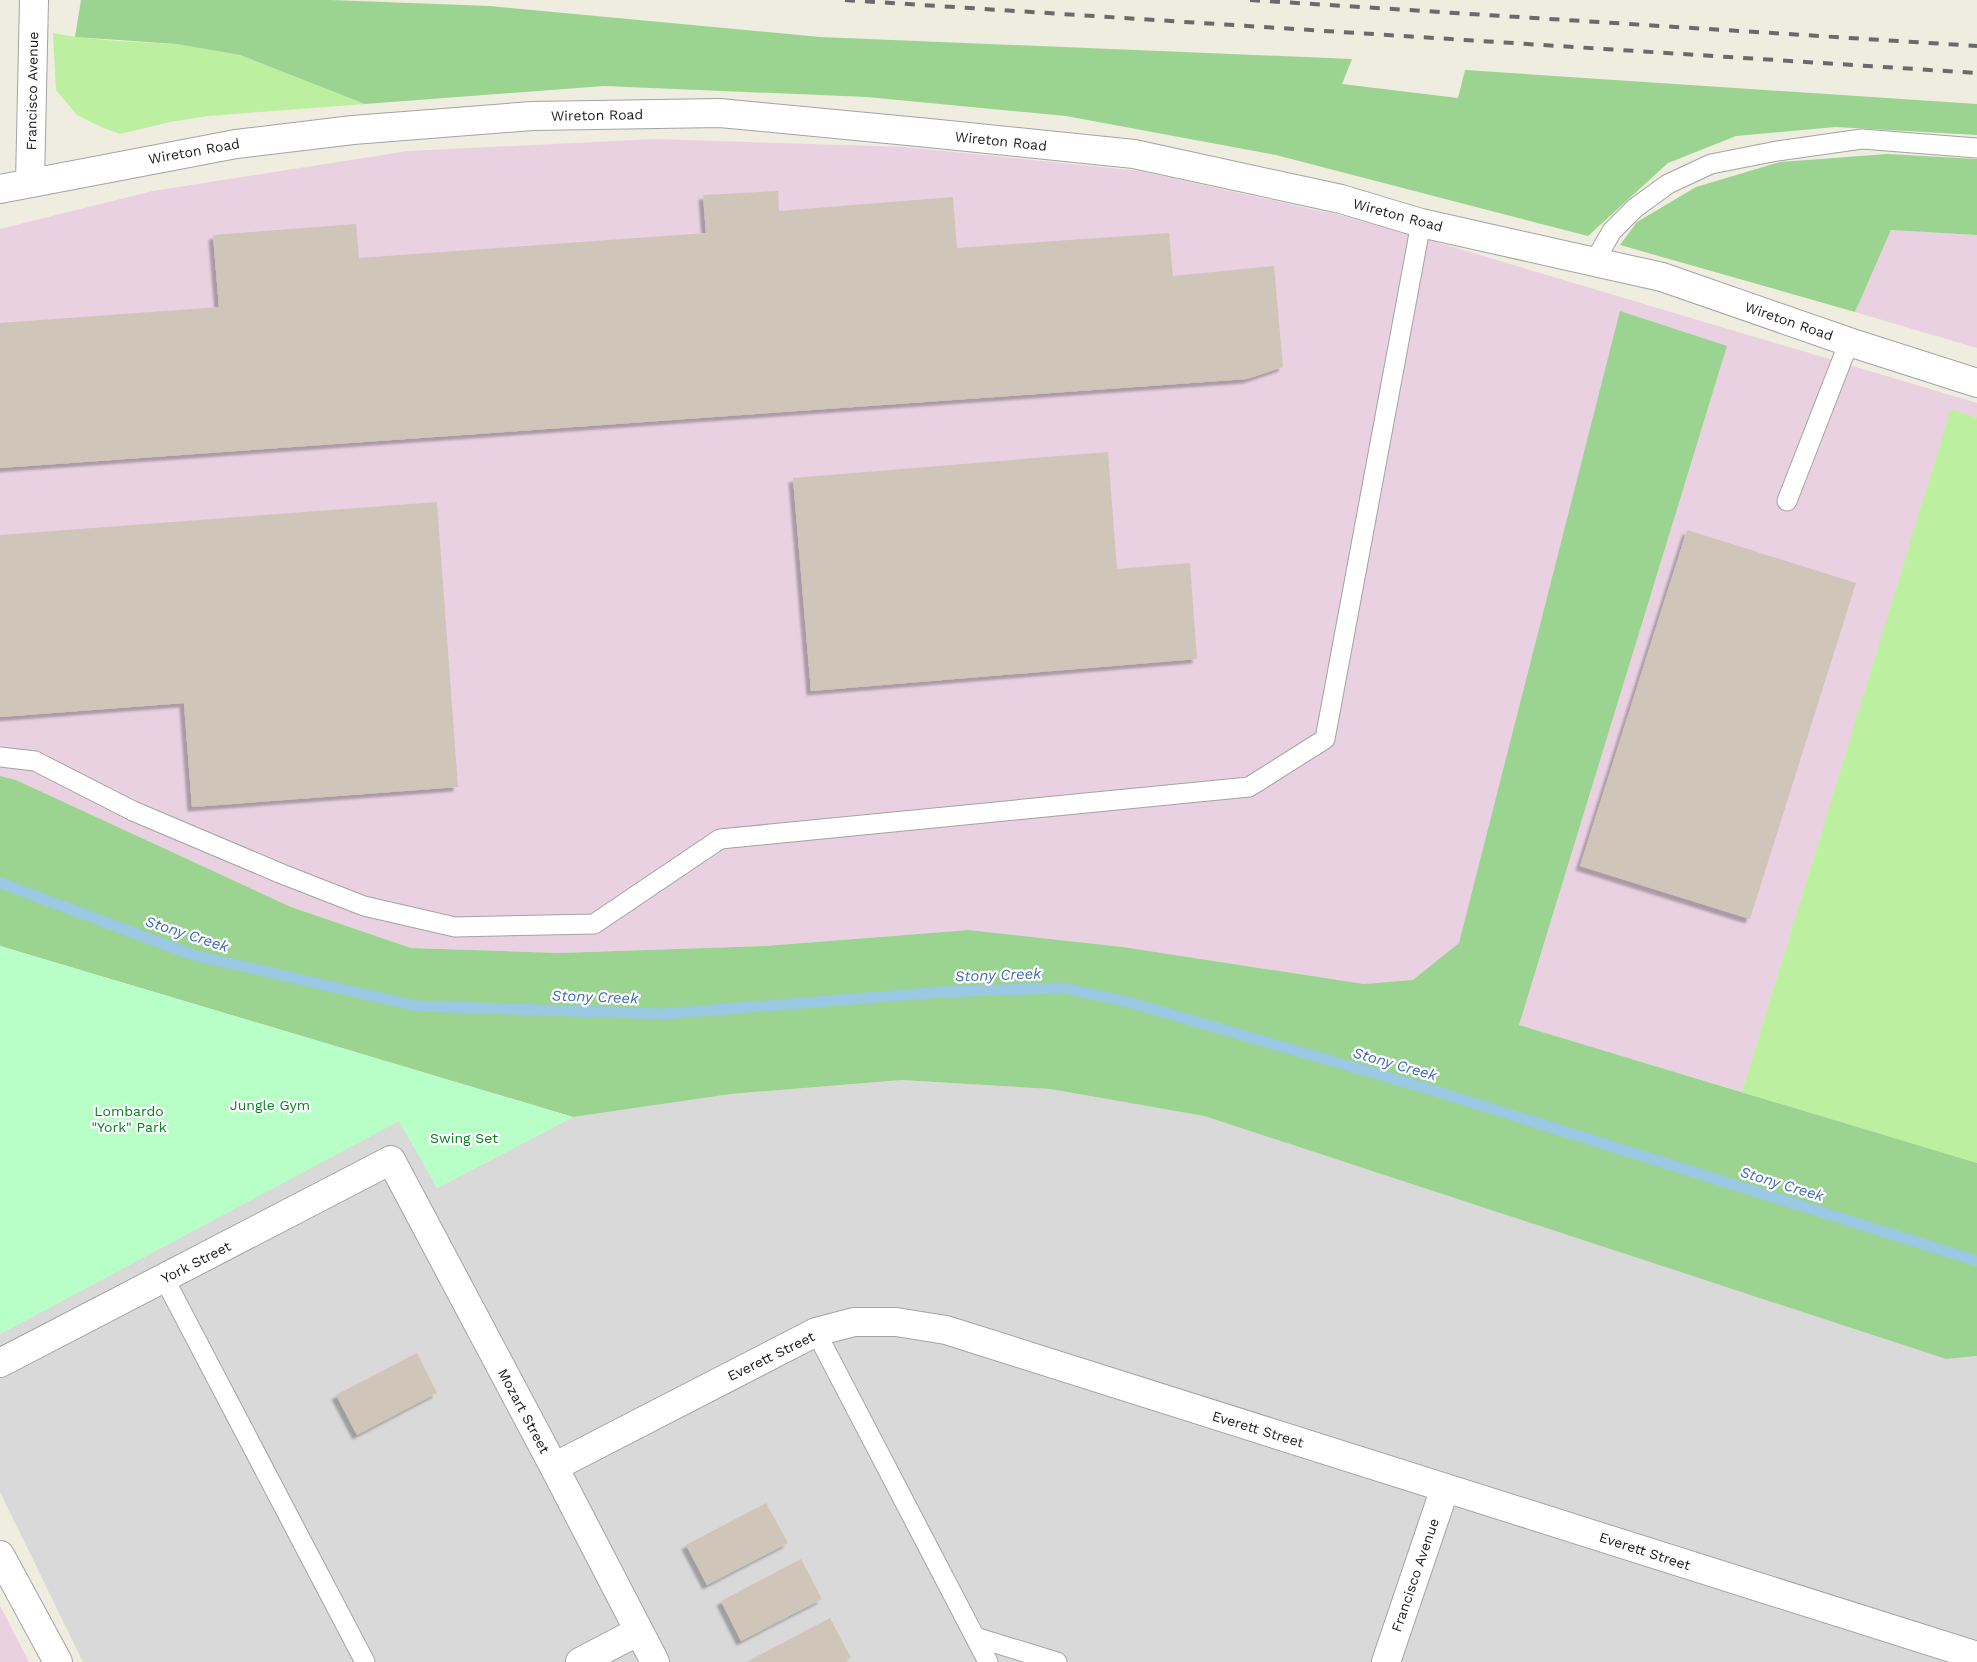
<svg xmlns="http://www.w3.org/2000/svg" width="1977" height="1662" font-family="'Work Sans',sans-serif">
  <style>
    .residential { fill: #dad9d9 }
    .industrial { fill: #e9d1e1 }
    .grass { fill: #bcefa0 }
    .forest { fill: #9bd390 }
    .park { fill: #b7ffc7 }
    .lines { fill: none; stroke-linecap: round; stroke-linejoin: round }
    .stream { stroke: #9bc8e2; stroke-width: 11 }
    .building { fill: #cfc6b9; filter: url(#shadow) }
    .service-casing { stroke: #a3a3a3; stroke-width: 21 }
    .minor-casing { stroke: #a3a3a3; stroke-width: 30 }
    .tertiary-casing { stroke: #a3a3a3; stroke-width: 30 }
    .service { stroke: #fff; stroke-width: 19 }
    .minor { stroke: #fff; stroke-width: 28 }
    .tertiary { stroke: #fff; stroke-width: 28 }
    .rail { stroke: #6a6a6a; stroke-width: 4; stroke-dasharray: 10 10; stroke-linecap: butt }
    .labels { text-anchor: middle; stroke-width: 4.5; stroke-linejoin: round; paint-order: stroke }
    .street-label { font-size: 14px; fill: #1c1c1c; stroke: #fff }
    .park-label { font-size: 14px; fill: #00841d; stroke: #fff }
    .water-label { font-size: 15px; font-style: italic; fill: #3f6ab5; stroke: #fff }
  </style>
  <defs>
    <filter id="shadow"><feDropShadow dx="-4.5" dy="4.5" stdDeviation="1" flood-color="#0004"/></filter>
  </defs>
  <rect width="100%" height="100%" fill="#efece0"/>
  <!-- residential -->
  <path class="residential" d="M902,1080L1050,1089L1204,1116L1946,1359L1977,1356V1662H83L0,1492V1334L400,1120L437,1188L573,1117L731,1094Z"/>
  <!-- industrial -->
  <path class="industrial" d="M655,139L905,147L1140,171L1362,220L1977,403V418L1951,410L1742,1092L1519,1025L1727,346L1458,944L1413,981L1364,984L1123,947L969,930L765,946L559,953L411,948L291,907L16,780L0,776V229L153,191L408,151Z
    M1891,230L1977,235V348L1855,312Z
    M0,1606L29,1662H0Z"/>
  <!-- grass -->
  <path class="grass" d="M53,33L75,37L118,41L177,44L240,55L365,104L208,116L170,122L120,134L101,127L77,115L56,90Z
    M1951,409L1977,418V1163L1742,1092Z"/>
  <!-- forest -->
  <path class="forest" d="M81,0H330L490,6L820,37L1352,59L1342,84L1458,98L1465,70L1977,104V135L1835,127L1736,136L1668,163L1588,236L1276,155L1066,116L867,97L604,86L365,104L240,55L177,44L75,37Z
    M1887,154L1977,159V235L1891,230L1855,312L1620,245L1637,222L1696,187L1780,162Z
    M1620,311L1727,346L1519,1025L1977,1163V1356L1946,1359L1204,1116L1050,1089L902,1080L731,1094L573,1117L0,946V776L16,780L291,907L411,948L559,953L765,946L969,930L1123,947L1364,984L1413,980L1459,943Z"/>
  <!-- park -->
  <path class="park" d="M0,946L573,1117L437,1188L399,1121L0,1334Z"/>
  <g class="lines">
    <!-- stream -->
    <path class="stream" d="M0,883L193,955L416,1006L663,1014L942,992L1064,988L1128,1002L1432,1090L1977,1261"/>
  </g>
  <!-- building -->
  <path class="building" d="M778,191L779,211L953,197L957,248L1169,233L1173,276L1274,266L1283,367L1247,379L0,468V323L219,307L213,235L356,224L359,258L706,233L703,195Z
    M1108,452L1117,569L1190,563L1197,659L811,691L793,478Z
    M437,502L458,787L192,807L184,703L0,717V535Z
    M1687,530L1856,583L1750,919L1580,866Z
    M417,1353L437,1393L357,1435L336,1395Z
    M766,1503L788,1543L707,1585L686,1545Z
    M801,1559L822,1599L741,1641L721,1601Z
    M830,1618L851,1658L844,1662H751L750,1660Z"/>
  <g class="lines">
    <!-- service casing -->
    <g class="service-casing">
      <path id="service" d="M1594,262L1612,231L1635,208L1668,184L1711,164L1777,151L1862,139L1977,148
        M1787,501L1849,342
        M0,757L35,761L133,811L282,874L364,906L455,927L594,924L720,839L1249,787L1325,739L1421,223
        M164,1278L365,1662
        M816,1332L988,1662
        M975,1637L1057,1662"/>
    </g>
    <!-- minor casing -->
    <g class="minor-casing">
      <path id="minor" d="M0,1363L391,1160L554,1467L655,1662
        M554,1467L816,1332L854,1322H896L946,1330L1977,1656
        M0,1555L58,1662
        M580,1662L639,1631
        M1386,1662L1445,1488"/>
    </g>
    <!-- tertiary casing -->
    <g class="tertiary-casing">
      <path id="tertiary" d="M30,182L34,0
        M0,189L236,144L353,130L532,116L720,113L929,133L1134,154L1341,199L1421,223L1662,277L1849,342L1977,383"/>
    </g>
    <!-- service -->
    <use href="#service" class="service"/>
    <!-- minor -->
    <use href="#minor" class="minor"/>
    <!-- tertiary -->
    <use href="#tertiary" class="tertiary"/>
    <!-- rail -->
    <path class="rail" d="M845,0L1977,73
      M1250,0L1977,46"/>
  </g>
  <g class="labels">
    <!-- street labels -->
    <g class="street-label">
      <text transform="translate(32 91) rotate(-89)" y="5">Francisco Avenue</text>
      <text transform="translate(597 115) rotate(-1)" y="5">Wireton Road</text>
      <text transform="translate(1001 141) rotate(6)" y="5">Wireton Road</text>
      <text transform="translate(194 151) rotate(-10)" y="5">Wireton Road</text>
      <text transform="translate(1398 215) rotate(15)" y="5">Wireton Road</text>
      <text transform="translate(1789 321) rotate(19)" y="5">Wireton Road</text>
      <text transform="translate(196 1262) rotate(-27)" y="5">York Street</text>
      <text transform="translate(771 1356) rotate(-26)" y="5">Everett Street</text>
      <text transform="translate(524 1411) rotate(62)" y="5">Mozart Street</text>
      <text transform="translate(1258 1429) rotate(17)" y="5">Everett Street</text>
      <text transform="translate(1645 1551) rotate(18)" y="5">Everett Street</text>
      <text transform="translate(1415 1575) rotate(-71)" y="5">Francisco Avenue</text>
    </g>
    <!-- park labels -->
    <g class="park-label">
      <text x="270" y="1110">Jungle Gym</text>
      <text x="129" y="1116">Lombardo<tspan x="129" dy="16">"York" Park</tspan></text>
      <text x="464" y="1143">Swing Set</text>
    </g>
    <!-- water labels -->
    <g class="water-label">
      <text transform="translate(187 934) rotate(18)" y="5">Stony Creek</text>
      <text transform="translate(998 975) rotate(-2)" y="5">Stony Creek</text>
      <text transform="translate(595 997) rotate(2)" y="5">Stony Creek</text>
      <text transform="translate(1395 1064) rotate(16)" y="5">Stony Creek</text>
      <text transform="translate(1782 1184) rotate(17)" y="5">Stony Creek</text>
    </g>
  </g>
</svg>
